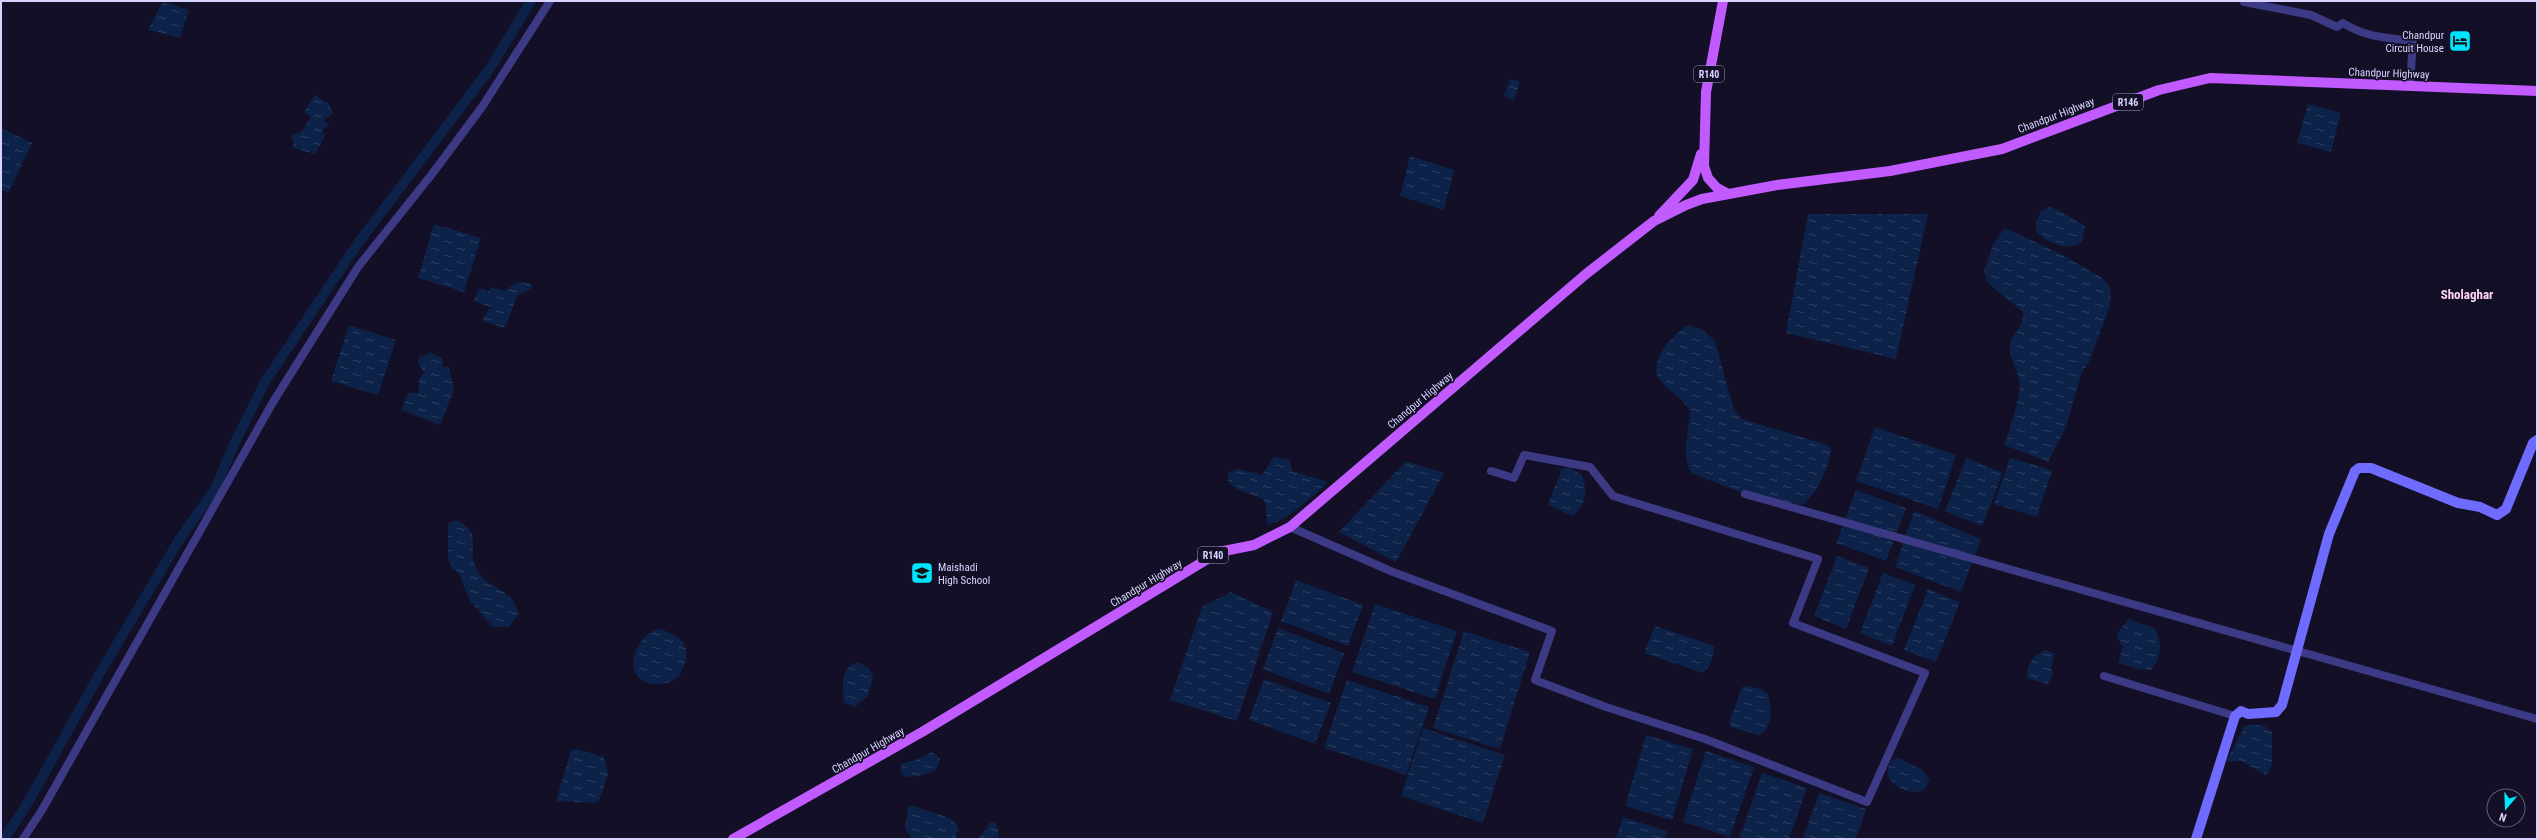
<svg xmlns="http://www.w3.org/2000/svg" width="2538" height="840" font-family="'Roboto Condensed',sans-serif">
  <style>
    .water { fill: url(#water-ripples) }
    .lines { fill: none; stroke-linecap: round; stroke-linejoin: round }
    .canal { stroke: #0c2248; stroke-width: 10 }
    .street { stroke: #3d3a85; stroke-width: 8 }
    .secondary { stroke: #6f6bff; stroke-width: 10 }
    .primary { stroke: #c25bff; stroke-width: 10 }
    .labels { text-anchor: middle; stroke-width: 3.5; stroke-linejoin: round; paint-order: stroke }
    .shield { fill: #130f26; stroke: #9e99be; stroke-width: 1 }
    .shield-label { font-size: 10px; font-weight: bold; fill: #d9d4ff }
    .poi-label { font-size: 11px; fill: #d9d4ff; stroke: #130f26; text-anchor: end }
    .street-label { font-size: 11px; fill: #d9d4ff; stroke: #130f26 }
    .quarter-label { font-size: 13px; font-weight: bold; fill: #ffd6f0; stroke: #130f26 }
  </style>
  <defs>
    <pattern id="water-ripples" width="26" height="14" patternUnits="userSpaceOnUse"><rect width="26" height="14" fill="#0c2248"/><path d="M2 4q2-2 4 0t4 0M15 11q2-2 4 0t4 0" fill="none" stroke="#2f4163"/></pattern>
  </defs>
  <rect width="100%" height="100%" fill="#130f26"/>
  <!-- water -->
  <path class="water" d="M163,1L189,10L180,38L148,30Z
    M1510,79L1520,82L1514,100L1504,96Z
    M315,95L329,104L333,113L328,118L325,117L324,122L329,124L322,131L325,136L315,154L292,148L294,142L291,135L302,131L311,117L304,112Z
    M2308,104L2341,113L2331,152L2297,143Z
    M1,128L32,143L8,193L1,189Z
    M1410,156L1454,170L1444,210L1400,196Z
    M2049,207L2058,210L2085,226L2082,242C2067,252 2049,243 2037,233L2036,222L2041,211Z
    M1808,214H1928L1896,359L1786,333Z
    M434,224L481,238L464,292L418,278Z
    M2005,228L2063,255L2102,278L2108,284L2111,292L2110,305L2090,360L2081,374L2066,427L2048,462L2004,445C2009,434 2020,396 2020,385C2019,371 2009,360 2010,346C2012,331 2024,330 2023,312L1988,283L1984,272L1993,244Z
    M518,282L532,284V288L517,296L505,328L482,321L490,307L474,301L479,288L488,292L491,287L504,291Z
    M349,325L396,340L378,395L331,381Z
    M1689,325L1703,330L1715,341L1733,407L1742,419L1828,445L1831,449C1829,468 1817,494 1802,505L1745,494L1691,473C1681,453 1689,432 1690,411C1682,397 1667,391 1658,377C1649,361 1675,331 1689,325Z
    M430,352L442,358L444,368L449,367L454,389L440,425L401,410L408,393H419V379L424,373L418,362L420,355L425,356Z
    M1875,427L1956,455L1938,509L1856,481Z
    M1274,457L1290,460L1292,471L1328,482C1313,496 1287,521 1267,525L1266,506L1263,499C1252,493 1221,489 1229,472L1237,469L1262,475Z
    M1966,458L2003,473L1982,526L1945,511Z
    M2010,458L2052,470L2037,517L1994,504Z
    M1406,461L1444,473L1396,562L1339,532Z
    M1568,467L1582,475C1588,489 1586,507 1572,516L1548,505L1562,469Z
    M1856,490L1906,508L1886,561L1836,543Z
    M1914,511L1981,539L1961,592L1895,567Z
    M456,520C486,533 465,551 477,570C489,591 511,586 519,614L509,627H493L470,601L459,573L452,569L448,557V524Z
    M1837,556L1869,568L1846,629L1814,616Z
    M1883,573L1915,585L1892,646L1860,633Z
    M1296,580L1363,605L1348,646L1281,621Z
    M1928,589L1960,602L1936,662L1904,650Z
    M1231,592L1273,612L1237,721L1170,700L1202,607Z
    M1375,604L1457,631L1435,699L1352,672Z
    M2128,619L2155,629C2162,643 2162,658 2151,670L2138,669L2118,663L2123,646L2117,638L2118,633Z
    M1655,626L1715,646L1710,665L1703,673L1644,653Z
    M1278,628L1344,653L1329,694L1263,669Z
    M660,629C685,638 694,648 680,674C672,688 641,688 635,672C629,655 643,631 660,629Z
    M1464,631L1530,652L1500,749L1433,728Z
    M2046,650L2054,653L2051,669L2054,671L2048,684L2027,678C2026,665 2034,654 2046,650Z
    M858,662L869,668L873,676L868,696L855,707L844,703C843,689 839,667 858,662Z
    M1264,679L1331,703L1315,744L1249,720Z
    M1347,680L1429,707L1406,775L1324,748Z
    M1746,686L1762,689L1768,694C1771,708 1775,727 1759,735L1731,727L1729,723L1742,687Z
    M2245,725H2263L2272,732V765L2266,775L2241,761L2226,762Z
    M1423,728L1505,755L1483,823L1401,796Z
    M1646,735L1693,749L1672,820L1625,806Z
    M575,749L604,757L608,774L599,801L595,803L556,801L571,751Z
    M1706,751L1754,767L1730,837L1683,822Z
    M932,752L940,758C939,762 939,767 935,770C931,774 908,779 904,776L900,769L902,763L913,761Z
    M1898,758L1923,770L1930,781L1924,790C1907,798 1876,779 1892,760Z
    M1762,773L1807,788L1789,839H1739Z
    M1819,793L1866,809L1856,839H1803Z
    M911,805L952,819L959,829L955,839L911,838L905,828L908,807Z
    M1623,817L1667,831L1665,839H1616Z
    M991,822H995L998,829L999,839H978Z"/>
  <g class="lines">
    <!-- canal -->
    <path class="canal" d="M4,839L30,799L104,666L179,540L215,489L234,444L265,382L358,243L489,70L531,1"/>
    <!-- street -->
    <path class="street" d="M2244,2L2311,15L2337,27L2343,23C2364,37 2389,38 2413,41L2410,85
      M1745,494L2537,719
      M1290,527L1393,572L1552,631L1535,680L1606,707L1705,739L1867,802L1925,673L1793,623L1818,559L1613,496L1590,467L1524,455L1514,478L1491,471
      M2104,676L2235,716
      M23,839L42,810L273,402L358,267L432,174L482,107L550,1"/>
    <!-- secondary -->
    <path class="secondary" d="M2196,839L2235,716L2241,711L2248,714L2276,712L2282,705L2329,534L2355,471L2359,468H2371L2458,503L2480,507L2497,515L2506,509L2533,443L2537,440"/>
    <!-- primary -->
    <path class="primary" d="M1723,1L1706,92L1704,166L1708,178L1717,188L1728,194
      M1659,216L1693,180L1701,154
      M733,839L922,732L1219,552L1254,545L1290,527L1586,274L1654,221L1686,205L1702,199L1777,185L1890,171L2002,149L2159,90L2210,78L2537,91"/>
  </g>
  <!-- icons -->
  <defs>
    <g id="hotel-square" transform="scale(1.15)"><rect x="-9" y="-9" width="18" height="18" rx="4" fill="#00e5ff" stroke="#130f26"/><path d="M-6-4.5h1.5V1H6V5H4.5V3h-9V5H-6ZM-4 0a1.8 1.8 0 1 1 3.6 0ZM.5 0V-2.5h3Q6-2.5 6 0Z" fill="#111"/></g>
    <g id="school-square" transform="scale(1.15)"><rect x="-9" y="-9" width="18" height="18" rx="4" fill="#00e5ff" stroke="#130f26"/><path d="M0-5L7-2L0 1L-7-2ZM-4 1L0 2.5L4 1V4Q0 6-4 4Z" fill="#111"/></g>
  </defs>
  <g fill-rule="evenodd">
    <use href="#hotel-square" x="2460" y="41"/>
    <use href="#school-square" x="922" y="573"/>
  </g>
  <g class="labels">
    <!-- shield labels -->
    <g class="shield">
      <rect x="1694" y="66" width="30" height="16" rx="3"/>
      <rect x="2113" y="94" width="30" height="16" rx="3"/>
      <rect x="1198" y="547" width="30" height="16" rx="3"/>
    </g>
    <g class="shield-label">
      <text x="1709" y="78">R140</text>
      <text x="2128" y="106">R146</text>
      <text x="1213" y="559">R140</text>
    </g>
    <!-- poi labels -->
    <g class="poi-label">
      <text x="2444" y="39">Chandpur<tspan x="2444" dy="13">Circuit House</tspan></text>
      <text x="938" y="571" text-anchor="start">Maishadi<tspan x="938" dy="13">High School</tspan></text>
    </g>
    <!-- street labels -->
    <g class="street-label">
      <text transform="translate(2389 73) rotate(2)" y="4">Chandpur Highway</text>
      <text transform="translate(2056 115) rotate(-21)" y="4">Chandpur Highway</text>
      <text transform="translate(1420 400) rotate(-40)" y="4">Chandpur Highway</text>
      <text transform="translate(1146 583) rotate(-31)" y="4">Chandpur Highway</text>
      <text transform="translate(868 750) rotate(-30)" y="4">Chandpur Highway</text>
    </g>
    <!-- quarter labels -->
    <g class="quarter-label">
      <text x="2467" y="299">Sholaghar</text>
    </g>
  </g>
  <!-- border -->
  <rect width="2538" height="840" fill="none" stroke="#d9d4ff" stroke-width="4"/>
  <!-- north arrow -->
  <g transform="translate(2506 808) rotate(199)"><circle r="19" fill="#130f26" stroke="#625e7d"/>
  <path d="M0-3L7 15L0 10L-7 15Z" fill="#00e5ff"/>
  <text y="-6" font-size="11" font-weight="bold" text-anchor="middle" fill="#d9d4ff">N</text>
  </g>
</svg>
